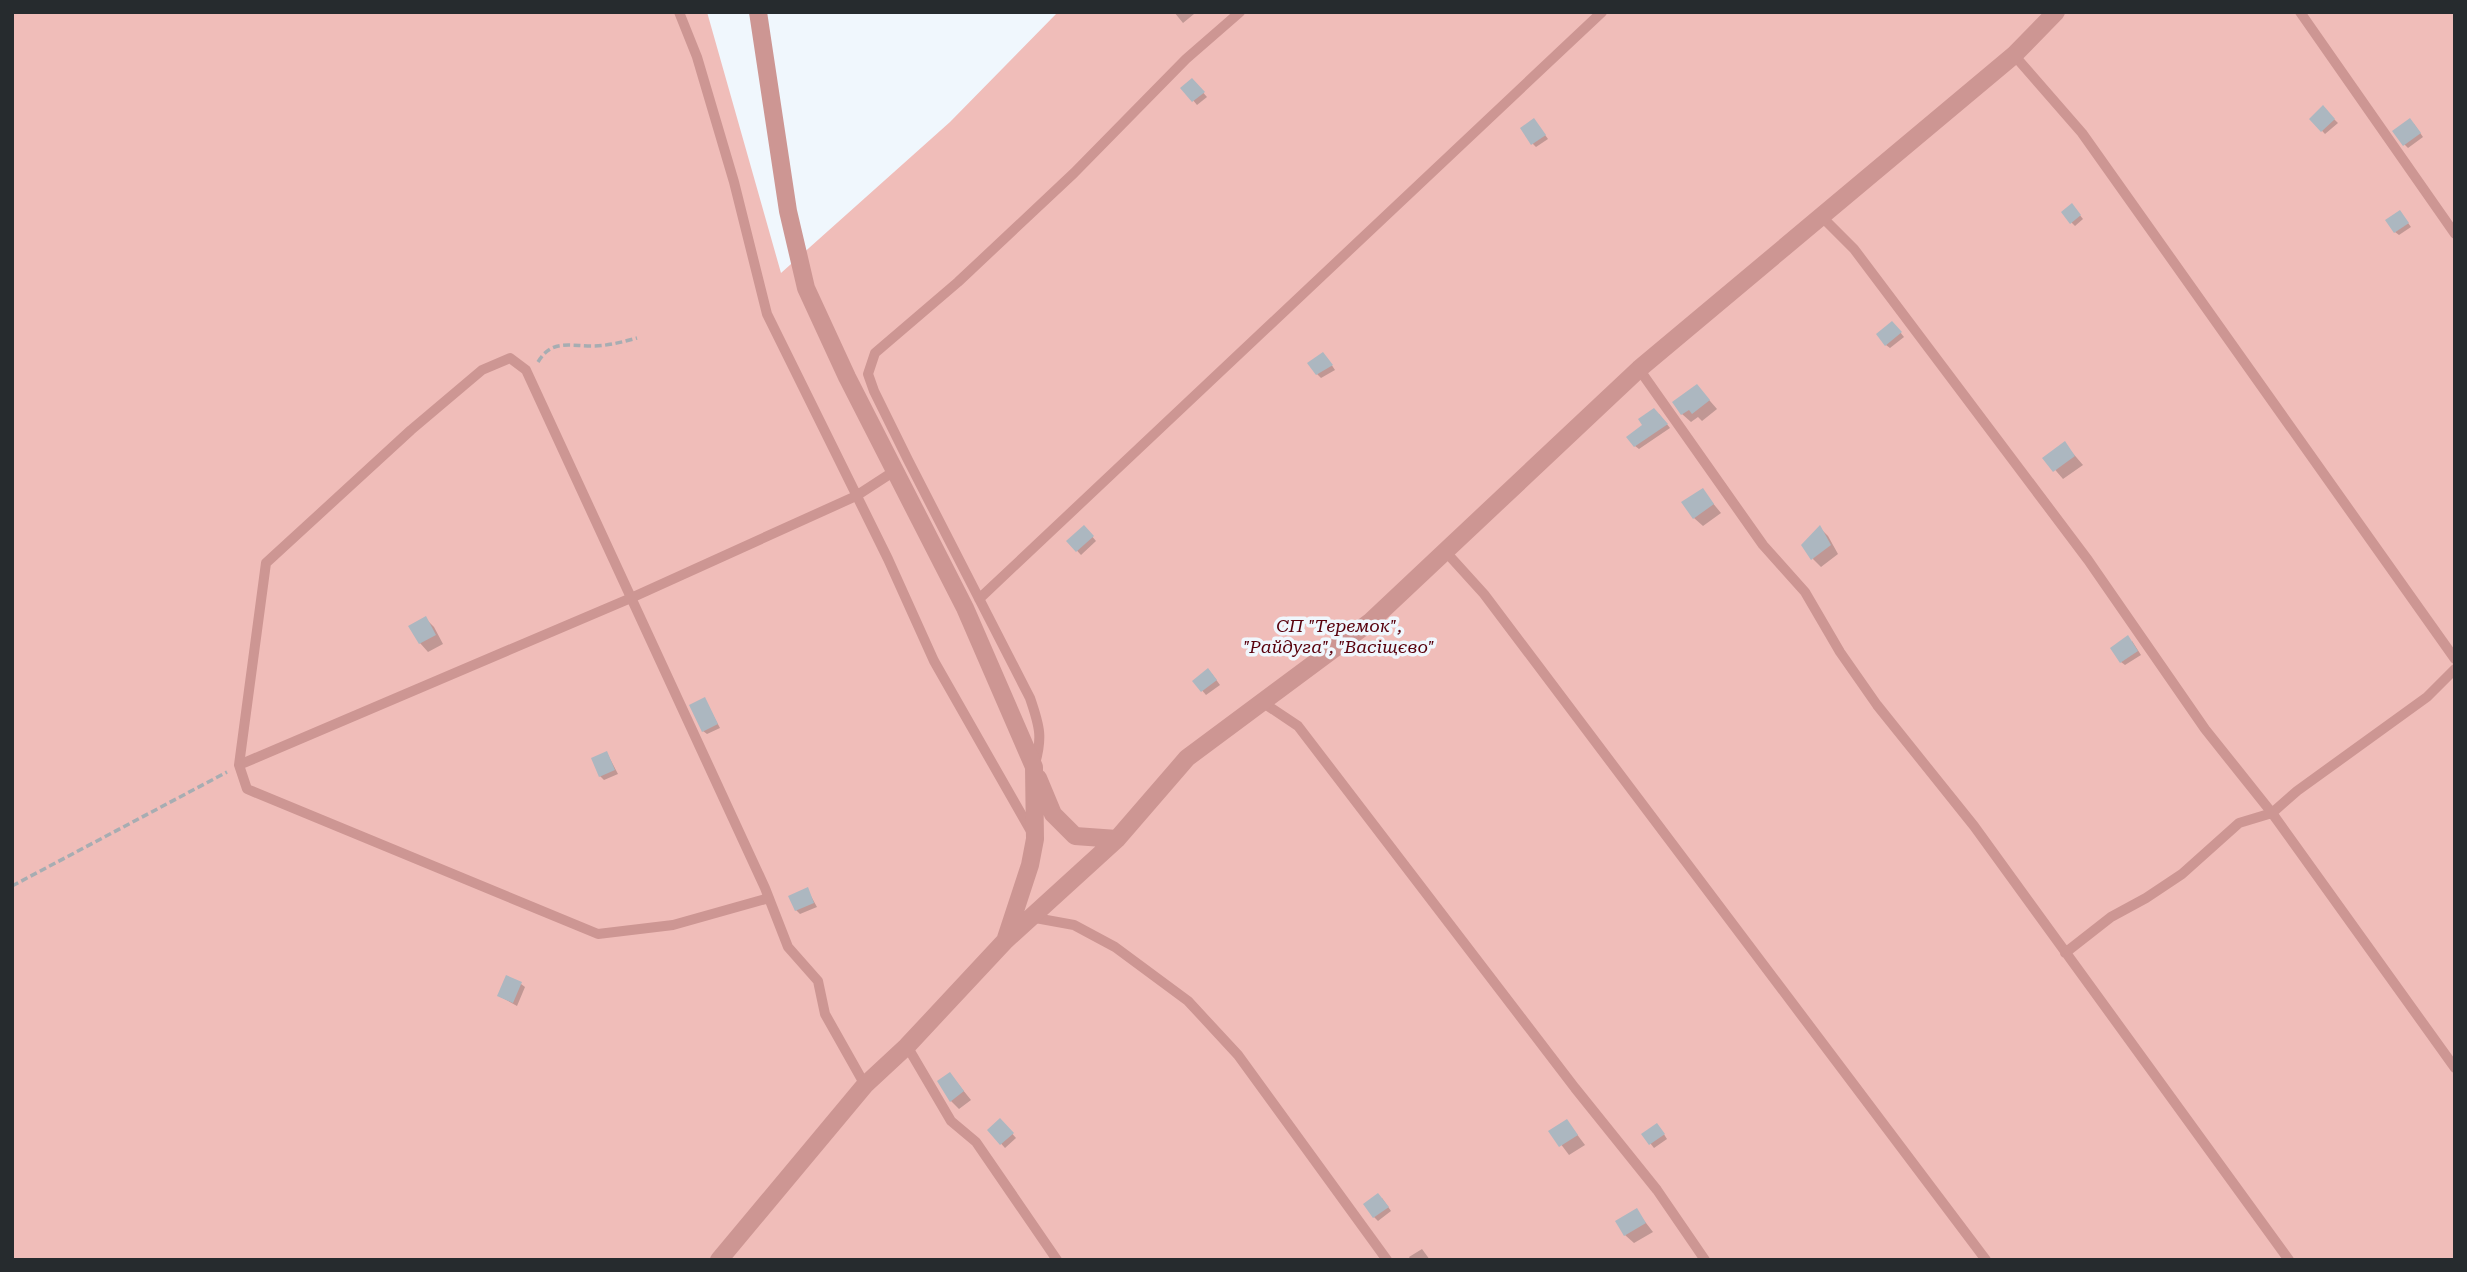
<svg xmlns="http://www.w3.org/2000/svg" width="2467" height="1272" font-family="'Roboto Serif',serif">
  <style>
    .green { fill: #f0bdb9 }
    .shadow { fill: #0003 }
    .building { fill: #acb7c0 }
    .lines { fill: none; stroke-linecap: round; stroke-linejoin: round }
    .path { stroke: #a7adb2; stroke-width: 3.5; stroke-dasharray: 7 3.5; stroke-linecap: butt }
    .lane { stroke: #cd9693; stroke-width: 10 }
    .street { stroke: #cd9693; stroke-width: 18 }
    .labels { text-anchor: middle; stroke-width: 7; stroke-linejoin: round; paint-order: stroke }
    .park-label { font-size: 18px; font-style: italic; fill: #58010c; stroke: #f0f7fd }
  </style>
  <rect width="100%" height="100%" fill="#f0f7fd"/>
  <!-- green -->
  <path class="green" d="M12,12H707L781,273L950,122L1058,12H2455V1260H12Z"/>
  <!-- shadow -->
  <path class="shadow" d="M1174,12H1192L1194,14L1183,23Z
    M1192,80L1207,97L1197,105L1183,88Z
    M2323,108L2338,123L2325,134L2311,119Z
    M1537,124L1548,139L1536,147L1533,144Z
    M2414,124L2423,137L2408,148L2404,144Z
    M2075,209L2083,219L2075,226L2071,222Z
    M2403,216L2411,227L2399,235L2395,232Z
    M1896,327L1904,337L1890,348L1886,345Z
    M1327,358L1335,370L1321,378L1317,374Z
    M1697,386L1717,409L1702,421L1698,417L1691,422L1682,414Z
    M1659,414L1670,428L1639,449L1635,446Z
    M2064,443L2083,465L2063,479L2045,458Z
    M1702,490L1721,513L1703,526L1694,518Z
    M1084,527L1096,541L1081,555L1068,541Z
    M1820,528L1828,536L1838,554L1821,567L1813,559Z
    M426,619L434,627L443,644L428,652L420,643Z
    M2132,641L2141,655L2125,665L2121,662Z
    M1212,674L1220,685L1206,695L1194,681Z
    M705,700L720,728L707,734L703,731Z
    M607,753L618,774L604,780L600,776Z
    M807,889L817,907L800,914L796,910Z
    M521,984L525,987L517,1006L499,996Z
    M950,1074L971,1100L959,1109L951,1101Z
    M1000,1120L1016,1138L1005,1148L989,1130Z
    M1567,1121L1585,1145L1569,1155L1551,1131Z
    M1660,1128L1667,1139L1654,1148L1643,1134Z
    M1382,1198L1391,1211L1378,1221L1374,1217Z
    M1636,1210L1653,1232L1634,1243L1625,1235Z
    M1422,1249L1430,1260H1411L1409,1257Z"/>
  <!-- building -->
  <path class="building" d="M1192,78L1205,92L1192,102L1180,88Z
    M2323,105L2335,119L2321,132L2309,119Z
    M1534,118L1546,135L1531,145L1520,128Z
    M2410,118L2421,133L2403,146L2392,131Z
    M2072,203L2081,215L2070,224L2061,212Z
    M2400,210L2409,223L2394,233L2385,220Z
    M1892,321L1902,332L1885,346L1876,334Z
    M1323,352L1333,365L1316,375L1307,363Z
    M1697,384L1710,400L1692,414L1689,410L1681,415L1672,402Z
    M1654,408L1668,424L1634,447L1626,437L1642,425L1638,419Z
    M2065,441L2075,456L2053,472L2042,458Z
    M1703,488L1714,504L1693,519L1681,502Z
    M1084,525L1094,536L1076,552L1066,541Z
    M1820,525L1831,545L1811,560L1801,545Z
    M426,616L436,635L419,644L408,626Z
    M2128,635L2138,651L2120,663L2110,648Z
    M1208,668L1217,680L1201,692L1192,681Z
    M705,697L718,724L702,732L689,705Z
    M607,751L615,770L599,777L591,758Z
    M808,887L814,903L795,911L788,896Z
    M506,975L522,982L513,1003L497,996Z
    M950,1072L964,1091L950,1102L937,1081Z
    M1000,1118L1014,1133L1000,1145L987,1130Z
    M1567,1119L1578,1135L1559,1147L1548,1131Z
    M1657,1123L1665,1134L1649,1145L1641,1134Z
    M1378,1193L1389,1207L1373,1218L1363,1204Z
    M1637,1208L1646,1223L1624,1236L1615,1221Z"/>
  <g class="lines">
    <!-- path -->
    <path class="path" d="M538,362C552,339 569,346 592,346C608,346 622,342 637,338
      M12,886L227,772"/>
    <!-- lane -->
    <path class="lane" d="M679,12L697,57L734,182L767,314L888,559L934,661L1032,833
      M2300,12L2455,234
      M2014,55L2082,133L2455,659
      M1821,216L1854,249L2088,560L2205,729L2272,813L2455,1068
      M1639,369L1763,545L1805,592L1840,652L1877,705L1974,826L2289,1260
      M1445,551L1484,594L1986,1260
      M979,599L1602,12
      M1262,702L1298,726L1575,1088L1657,1190L1705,1260
      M239,765L631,598L856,496L896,470
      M1034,767C1043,738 1040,727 1030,698L908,460L874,391L868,374L875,353L958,282L1074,173L1186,59L1240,12
      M769,898L673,925L598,934L247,789L239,765L266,563L411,430L482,370L510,358L526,370L765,888L788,947L818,981L825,1014L865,1085
      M1030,917L1074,925L1115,947L1188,1001L1238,1055L1387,1260
      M2065,953L2111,917L2146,898L2182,874L2239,823L2272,813L2297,791L2427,697L2455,669
      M907,1046L951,1121L976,1142L1057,1260"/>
    <!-- street -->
    <path class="street" d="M758,12L788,211L806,288L847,377L965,608L1034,767L1035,839L1030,865L1006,938
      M1038,778L1053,814L1075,836L1117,839
      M719,1260L865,1085L907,1046L1005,941L1117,839L1187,758L1370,622L1639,369L2014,55L2056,12"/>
  </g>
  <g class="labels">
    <!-- park labels -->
    <g class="park-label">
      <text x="1339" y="632">СП "Теремок",<tspan x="1339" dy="21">"Райдуга", "Васіщєво"</tspan></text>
    </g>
  </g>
  <!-- border -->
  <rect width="2467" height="1272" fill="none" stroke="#262b2e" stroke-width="28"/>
</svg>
